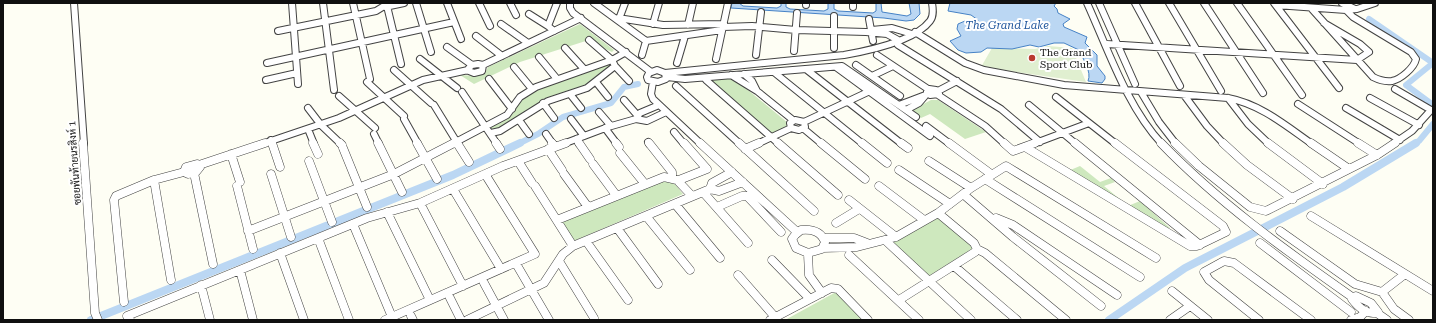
<svg xmlns="http://www.w3.org/2000/svg" width="1436" height="323" font-family="'Roboto Serif',Sarabun,serif">
  <style>
    .green { fill: #cee8be }
    .pitch { fill: #e0efd0 }
    .water { fill: #bbd7f3; stroke: #4682c6 }
    .lines { fill: none; stroke-linecap: round; stroke-linejoin: round }
    .canal-far1 { stroke: #bbd7f3; stroke-width: 6 }
    .canal { stroke: #bbd7f3; stroke-width: 8 }
    .minor-far1-casing { stroke: #434343; stroke-width: 8 }
    .minor-casing { stroke: #434343; stroke-width: 9 }
    .minor-far1 { stroke: #fff; stroke-width: 6 }
    .minor { stroke: #fff; stroke-width: 8 }
    .poi-dot { fill: #b93b2f; stroke: #fff; stroke-width: 1.5 }
    .labels { text-anchor: middle; stroke-width: 4; stroke-linejoin: round; paint-order: stroke }
    .poi-label { font-size: 10px; fill: #101010; stroke: #fff; text-anchor: start }
    .street-label { font-size: 10px; fill: #101010; stroke: #fff }
    .water-label { font-size: 11px; font-style: italic; fill: #1f559c; stroke: #fff }
  </style>
  <rect width="100%" height="100%" fill="#fefef4"/>
  <!-- green -->
  <path class="green" d="M580,24L614,50L612,52L599,46L592,39L520,62L474,84L460,75L476,76L485,73L488,67Z
    M609,63L610,67L583,88L550,97L499,129L492,131L488,128L512,115L521,99L533,90Z
    M731,76L788,123L786,127L772,134L707,79Z
    M931,100H938L986,132L965,139L930,114L921,118L912,110Z
    M1080,166L1100,182L1111,178L1115,182L1104,186L1128,206L1140,201L1170,228L1165,229L1068,171Z
    M664,180C674,180 677,187 683,194L574,241L562,222Z
    M940,217L975,247L929,276L892,242Z
    M836,292L864,320H785Z"/>
  <!-- pitch -->
  <path class="pitch" d="M1048,46L1072,48L1086,82L981,67L992,48L1035,49Z"/>
  <!-- water -->
  <path class="water" d="M732,3H739L743,6L777,8L781,6V3H786V7L790,9L824,11L828,9V3H834V9L838,11L873,13L876,11V3H881L882,12L907,16L911,14L909,3H919L920,14L914,20L906,21L884,18L731,8Z
    M950,3H1056L1054,6L1057,9L1058,13L1070,19L1063,24L1064,27L1087,37L1085,43L1097,55V66L1105,76V79L1102,83L1088,81C1092,72 1083,59 1079,50L1064,43H1054L1039,47L1030,45L1012,49L987,48L981,52L966,53L958,50L950,41L961,36L957,29L958,24L965,21L977,22L978,20L971,15L948,11Z"/>
  <g class="lines">
    <!-- canal-far1 -->
    <path class="canal-far1" d="M1369,19L1433,63L1406,85L1433,105
      M518,144L538,134L563,117L611,103L624,87L638,84
      M1414,144L1419,141L1433,124"/>
    <!-- canal -->
    <path class="canal" d="M91,320L453,175L520,143
      M1109,320L1185,268L1343,187L1416,143"/>
    <!-- minor-far1 casing -->
    <g class="minor-far1-casing">
      <path id="minor-far1" d="M74,3L84,144
        M292,3L298,84
        M323,3L334,90
        M353,3L370,79
        M416,3L431,52
        M447,3L461,39
        M479,3L490,26
        M510,3L516,15
        M570,3V8L573,13L651,72
        M594,3L646,41L722,30
        M806,3V5
        M853,3V7
        M1087,3C1108,49 1127,107 1162,144
        M1099,3L1135,84
        M1135,3L1180,86
        M1169,3L1221,91
        M1204,3L1263,93
        M1237,3L1302,95
        M1274,3L1339,88
        M1342,3L1355,9
        M1276,5L1346,10L1357,9L1375,3
        M387,6L401,64
        M385,7L404,3
        M1311,8L1373,77C1379,80 1385,82 1392,81C1401,79 1414,68 1416,59L1411,52L1353,17L1346,10
        M529,14L548,26
        M834,16V48
        M618,18L663,25L724,24
        M619,19L625,3
        M869,19L873,41
        M501,24L528,43
        M653,24L659,3
        M688,25L693,3
        M723,27L752,26L796,30L866,32L887,34L898,40
        M872,30L892,28L912,34
        M278,31L376,11L389,3
        M554,31L548,26L557,3
        M915,32L965,63L984,70L1064,85L1228,98C1260,104 1285,125 1312,144
        M476,36L502,56
        M1107,44L1357,60L1369,52L1360,44L1324,23
        M898,45L1001,109L1040,142
        M447,47L472,65
        M565,48L584,69
        M794,51L797,13
        M642,55L646,41
        M756,55L761,12
        M877,55L928,89
        M539,57L557,79
        M420,59L457,88
        M716,59L728,3
        M267,63L454,22
        M677,63L685,36
        M478,64L483,65L482,71L474,73L469,71L468,69L472,65Z
        M483,65L581,18
        M856,65L900,96
        M615,66L629,81
        M514,67L532,89
        M836,67L930,136
        M394,70L431,103
        M657,70L665,73L666,79L658,82L648,80L647,77L649,73Z
        M807,70L902,144
        M665,73L844,55C867,51 915,41 930,21C934,16 933,9 932,3
        M775,73L863,144
        M744,74L752,81L757,91
        M731,75L757,91L793,120
        M872,76L893,66
        M667,77L685,79L842,66L916,117
        M489,79L512,109
        M266,80L297,73
        M706,80L779,144
        M367,82L404,116
        M596,82L608,97
        M653,82L651,94L653,99L701,144
        M676,86L740,144
        M929,89L936,90L939,94L930,95L927,92Z
        M938,91L957,81
        M462,92L497,144
        M1141,92L1159,122L1176,144
        M570,94L581,108
        M938,95L985,126L1005,144
        M1184,95L1207,126L1224,144
        M339,96L375,128
        M1056,97L1116,144
        M1228,98L1248,124L1269,144
        M1370,98L1419,125
        M624,100L638,116
        M543,103L554,118
        M1298,104L1360,144
        M434,105L458,144
        M659,105L640,113L636,119L647,121L666,112
        M899,105L928,94
        M1029,105L1076,144
        M308,108L321,125L341,144
        M1346,108L1400,140
        M906,110L919,103L925,96
        M599,112L611,126
        M404,119L418,144
        M571,119L584,136
        M519,120L529,134
        M795,120L804,122L805,127L799,130L791,128L790,123Z
        M804,122L870,91
        M926,126L950,144
        M605,128L617,144
        M308,129L314,144
        M804,129L822,144
        M674,132L684,144
        M491,133L500,131L548,101L587,88L615,66L612,60L589,40
        M374,134L379,144
        M546,134L553,144
        M576,139L579,144
        M271,140L272,144
        M648,142L649,144
        M262,144L339,118L423,80L468,70
        M452,144L507,115L520,97L536,87L612,60L626,52
        M563,144L608,127L636,119
        M757,144L791,128
        M1033,144L1089,123
        M1393,144L1412,131L1431,110L1395,89"/>
    </g>
    <!-- minor casing -->
    <g class="minor-casing">
      <path id="minor" d="M83,143L95,313L98,320
        M272,143L280,167
        M313,143L318,154
        M340,143L342,145
        M378,143L402,192
        M417,143L437,179
        M457,143L469,162
        M496,143L500,149
        M552,143L555,147
        M579,143L590,159
        M616,143L619,147
        M649,143L672,172V177
        M700,143L797,232
        M739,143L814,211
        M778,143L838,195
        M821,143L865,179
        M862,143L887,163
        M901,143L908,148
        M949,143L991,174
        M1004,143L1013,151L1035,143
        M1075,143L1200,245
        M1161,143C1218,202 1285,250 1352,297
        M1175,143L1199,166L1250,207L1266,211L1377,155L1395,143
        M1223,143L1247,165L1293,199
        M1268,143L1323,184
        M1311,143L1349,169
        M1358,143L1377,155
        M1025,147L1190,246H1197L1226,232L1223,226L1115,143
        M343,148L367,207
        M548,149L562,170
        M745,149L759,143
        M620,153L645,184
        M231,154L240,182
        M309,161L332,222
        M518,161L532,183
        M929,161L971,188
        M197,164L200,167L196,172L188,174L184,172L186,167Z
        M593,164L616,195
        M199,165L265,143
        M899,170L950,204
        M194,173L213,264
        M271,174L291,237
        M564,174L588,207
        M985,179L1140,277
        M154,180L171,280
        M679,180L707,169L684,143
        M237,186L253,249
        M535,186L573,246
        M879,186L924,220
        M453,189L501,269
        M710,189L712,183L732,172
        M703,192L748,243
        M963,194L1013,237L1101,306
        M849,200L896,237
        M420,203L463,286
        M675,204L720,258
        M717,207L742,196H747L781,232
        M387,212L430,300
        M646,216L690,270
        M1311,216L1433,291
        M996,218L1013,225L1117,295
        M557,220L664,177L677,180L692,196
        M836,223L859,209
        M353,224L392,317
        M617,228L658,284
        M801,230C812,229 821,231 825,242L822,249L808,253L796,248L792,239L795,235Z
        M248,231L394,174L454,143
        M1280,231L1355,284L1382,292L1394,309L1409,320
        M318,238L349,320
        M824,238H854L867,243
        M586,241L628,300
        M886,241L971,320
        M1260,243L1351,312
        M823,248L857,247L896,237L938,213L971,188L1006,166L1156,258
        M977,249L985,253L1066,320
        M280,253L304,320
        M808,254L809,275L822,293
        M849,255L919,320
        M772,260L810,299
        M559,261L594,318
        M954,266L1017,320
        M518,267L549,320
        M240,270L253,320
        M738,275L775,317
        M484,283L504,320
        M201,285L210,320
        M1172,291L1208,320
        M1382,292L1405,274
        M1356,296L1371,303L1378,312C1368,316 1358,307 1352,299Z
        M450,298L461,320
        M899,300L975,252L977,249L974,243L938,213
        M124,302L114,200L116,196L154,180L184,172
        M1377,313L1387,320
        M411,316L413,320
        M130,320L127,316L367,218L420,203L503,166L566,143
        M385,320L535,254L485,174
        M467,320L544,283L563,254L573,246L710,189L719,191L743,182
        M770,320L831,288L838,289L868,320
        M1170,320L1190,306
        M1259,320L1209,280L1204,272L1224,261L1234,263L1311,320
        M1351,320L1360,317L1366,311"/>
    </g>
    <!-- minor-far1 -->
    <use href="#minor-far1" class="minor-far1"/>
    <!-- minor -->
    <use href="#minor" class="minor"/>
  </g>
  <!-- markers -->
  <circle class="poi-dot" cx="1032" cy="58" r="4"/>
  <g class="labels">
    <!-- poi labels -->
    <g class="poi-label">
      <text x="1040" y="56">The Grand<tspan x="1040" dy="12">Sport Club</tspan></text>
    </g>
    <!-- street labels -->
    <g class="street-label">
      <text transform="translate(74 163) rotate(-94)" y="4">ซอยพันท้ายนรสิงห์ 1</text>
    </g>
    <!-- water labels -->
    <g class="water-label">
      <text x="1007" y="29">The Grand Lake</text>
    </g>
  </g>
  <!-- border -->
  <rect width="1436" height="323" fill="none" stroke="#101010" stroke-width="8"/>
</svg>
